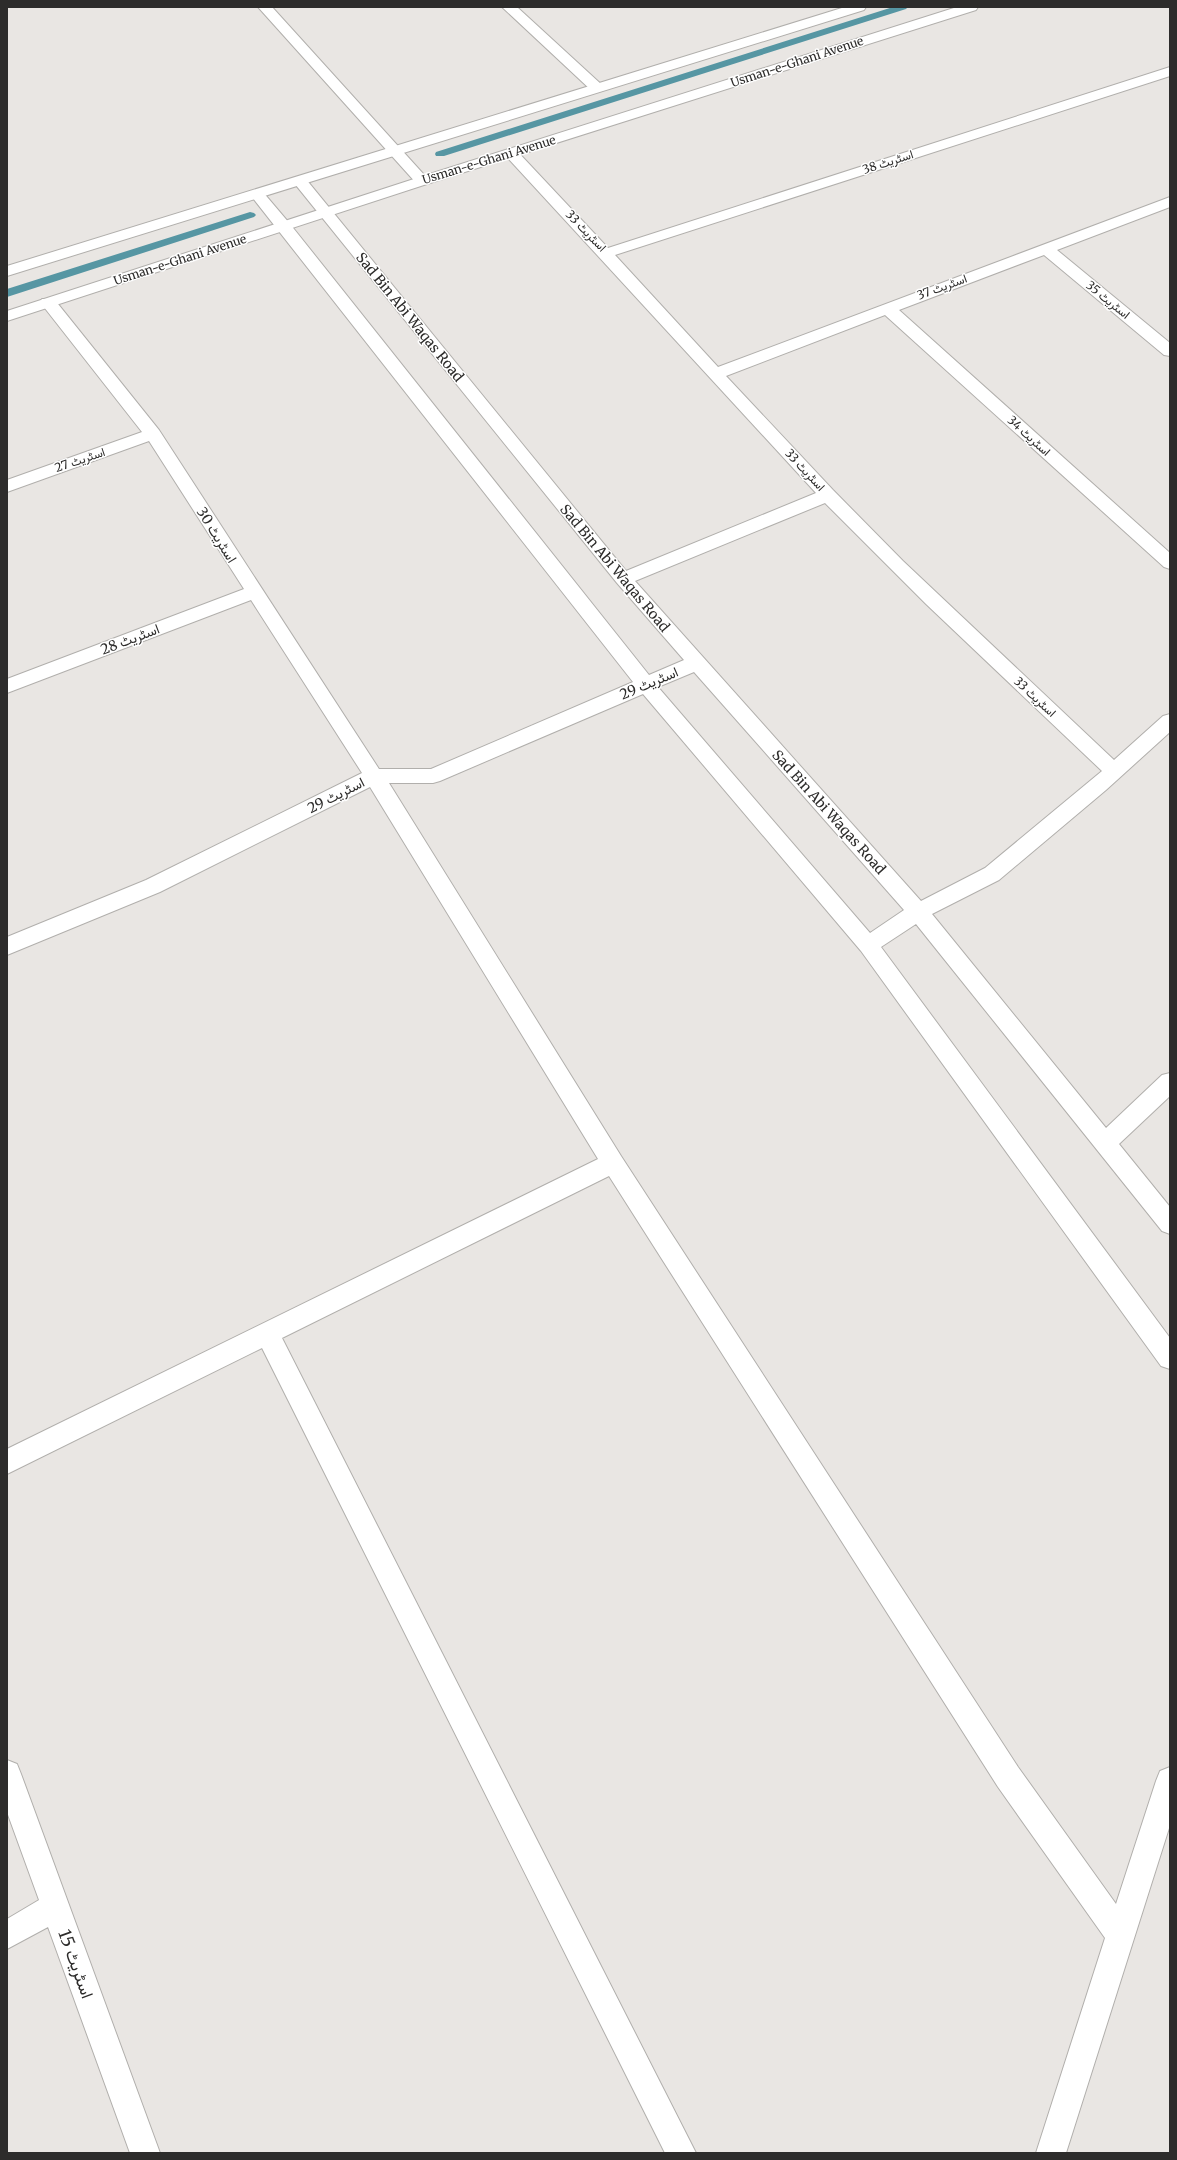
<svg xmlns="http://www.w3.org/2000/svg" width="1177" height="2160" font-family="Merriweather,Vazirmatn,serif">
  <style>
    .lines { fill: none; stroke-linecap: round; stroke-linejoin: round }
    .stream { fill: #5696a3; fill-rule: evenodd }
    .minor-casing { stroke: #b1afac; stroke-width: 2 }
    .major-casing { stroke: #b1afac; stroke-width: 2 }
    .minor { fill: #fff; fill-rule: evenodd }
    .major { fill: #fff; fill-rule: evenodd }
    .labels { text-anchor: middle; stroke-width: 3; stroke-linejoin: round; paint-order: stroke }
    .far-street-label { font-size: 12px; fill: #2d2c2b; stroke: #fff }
    .street-label { font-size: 14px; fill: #2d2c2b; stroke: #fff }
    .near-street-label { font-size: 17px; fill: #2d2c2b; stroke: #fff }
  </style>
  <rect width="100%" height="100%" fill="#e9e6e3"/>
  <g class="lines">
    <!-- stream -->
    <path class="stream" d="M893,7H908L906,9L444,156H436L435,154L436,152Z
      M250,212L254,213L256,215L254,217L7,297V289Z"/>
    <!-- minor casing -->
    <g class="minor-casing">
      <path id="minor" d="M258,7H272L427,178L429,181L427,184H417Z
        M502,7H517L602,85L604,88L602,91H592Z
        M1170,67V76L615,255L718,367L1170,197V207L1057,250L1170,343V356L1164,355L1044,255L899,310L1170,553V569L1164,567L885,315L726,376L833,490L903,561L1114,760L1163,716L1170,714V732L1106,790L999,880L932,914L1106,1128L1162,1075L1170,1073V1096L1119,1144L1170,1207V1234L1162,1231L916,924L881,947L1170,1338V1369L1161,1366L861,951L643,694L440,781L433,783H389L621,1156L1018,1767L1116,1904L1156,1781L1160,1771L1170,1767V1825L1066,2153H1036L1105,1938L998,1787L609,1176L282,1338L696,2153H665L262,1348L7,1474V1449L598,1159L370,787L160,892L7,955V937L146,880L362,773L251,600L7,693V679L244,589L149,441L7,492V480L142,432L40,302L42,299H54L159,430L379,769H431L633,682L252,197L250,194L252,191H262L290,224L649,675L684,660L617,583L295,184L293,181L295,178H305L626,571L816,493L506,156L504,153L506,150H516L608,248ZM825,503L926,604L1102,771L985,868L921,901L635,581ZM694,672L904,910L870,933L658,687Z
        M7,1760L17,1764L21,1774L160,2153H130L48,1927L7,1949V1919L39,1900L7,1812Z"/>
    </g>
    <!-- major casing -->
    <g class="major-casing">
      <path id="major" d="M845,7H866L864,10L7,276V266Z
        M957,7H978L976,10L427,184L7,321V311L417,178Z"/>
    </g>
    <!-- minor -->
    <use href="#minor" class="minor"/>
    <!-- major -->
    <use href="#major" class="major"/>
  </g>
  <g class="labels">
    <!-- far-street labels -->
    <g class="far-street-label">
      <text transform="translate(797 62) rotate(-18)" y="4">Usman-e-Ghani Avenue</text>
      <text transform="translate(489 160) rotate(-17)" y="4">Usman-e-Ghani Avenue</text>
      <text transform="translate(888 162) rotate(-18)" y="4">اسٹریٹ 38</text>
      <text transform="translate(586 231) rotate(46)" y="4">اسٹریٹ 33</text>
      <text transform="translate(180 260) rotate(-18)" y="4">Usman-e-Ghani Avenue</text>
      <text transform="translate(942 287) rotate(-20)" y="4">اسٹریٹ 37</text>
      <text transform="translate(1108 300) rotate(39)" y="4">اسٹریٹ 35</text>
      <text transform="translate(1029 436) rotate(42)" y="4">اسٹریٹ 34</text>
      <text transform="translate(80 460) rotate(-19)" y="4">اسٹریٹ 27</text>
      <text transform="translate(805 470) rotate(47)" y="4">اسٹریٹ 33</text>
      <text transform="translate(1035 697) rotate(43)" y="4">اسٹریٹ 33</text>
    </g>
    <!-- street labels -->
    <g class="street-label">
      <text transform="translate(410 317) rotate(51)" y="5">Sad Bin Abi Waqas Road</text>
      <text transform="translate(217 535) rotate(58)" y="5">اسٹریٹ 30</text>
      <text transform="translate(615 568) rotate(50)" y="5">Sad Bin Abi Waqas Road</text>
      <text transform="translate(130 639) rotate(-21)" y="5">اسٹریٹ 28</text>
      <text transform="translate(649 683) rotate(-23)" y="5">اسٹریٹ 29</text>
      <text transform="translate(336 795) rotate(-27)" y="5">اسٹریٹ 29</text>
      <text transform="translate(829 812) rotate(48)" y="5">Sad Bin Abi Waqas Road</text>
    </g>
    <!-- near-street labels -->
    <g class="near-street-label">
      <text transform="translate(76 1964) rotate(70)" y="6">اسٹریٹ 15</text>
    </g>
  </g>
  <!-- border -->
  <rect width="1177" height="2160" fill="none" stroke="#2d2c2b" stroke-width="16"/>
</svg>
